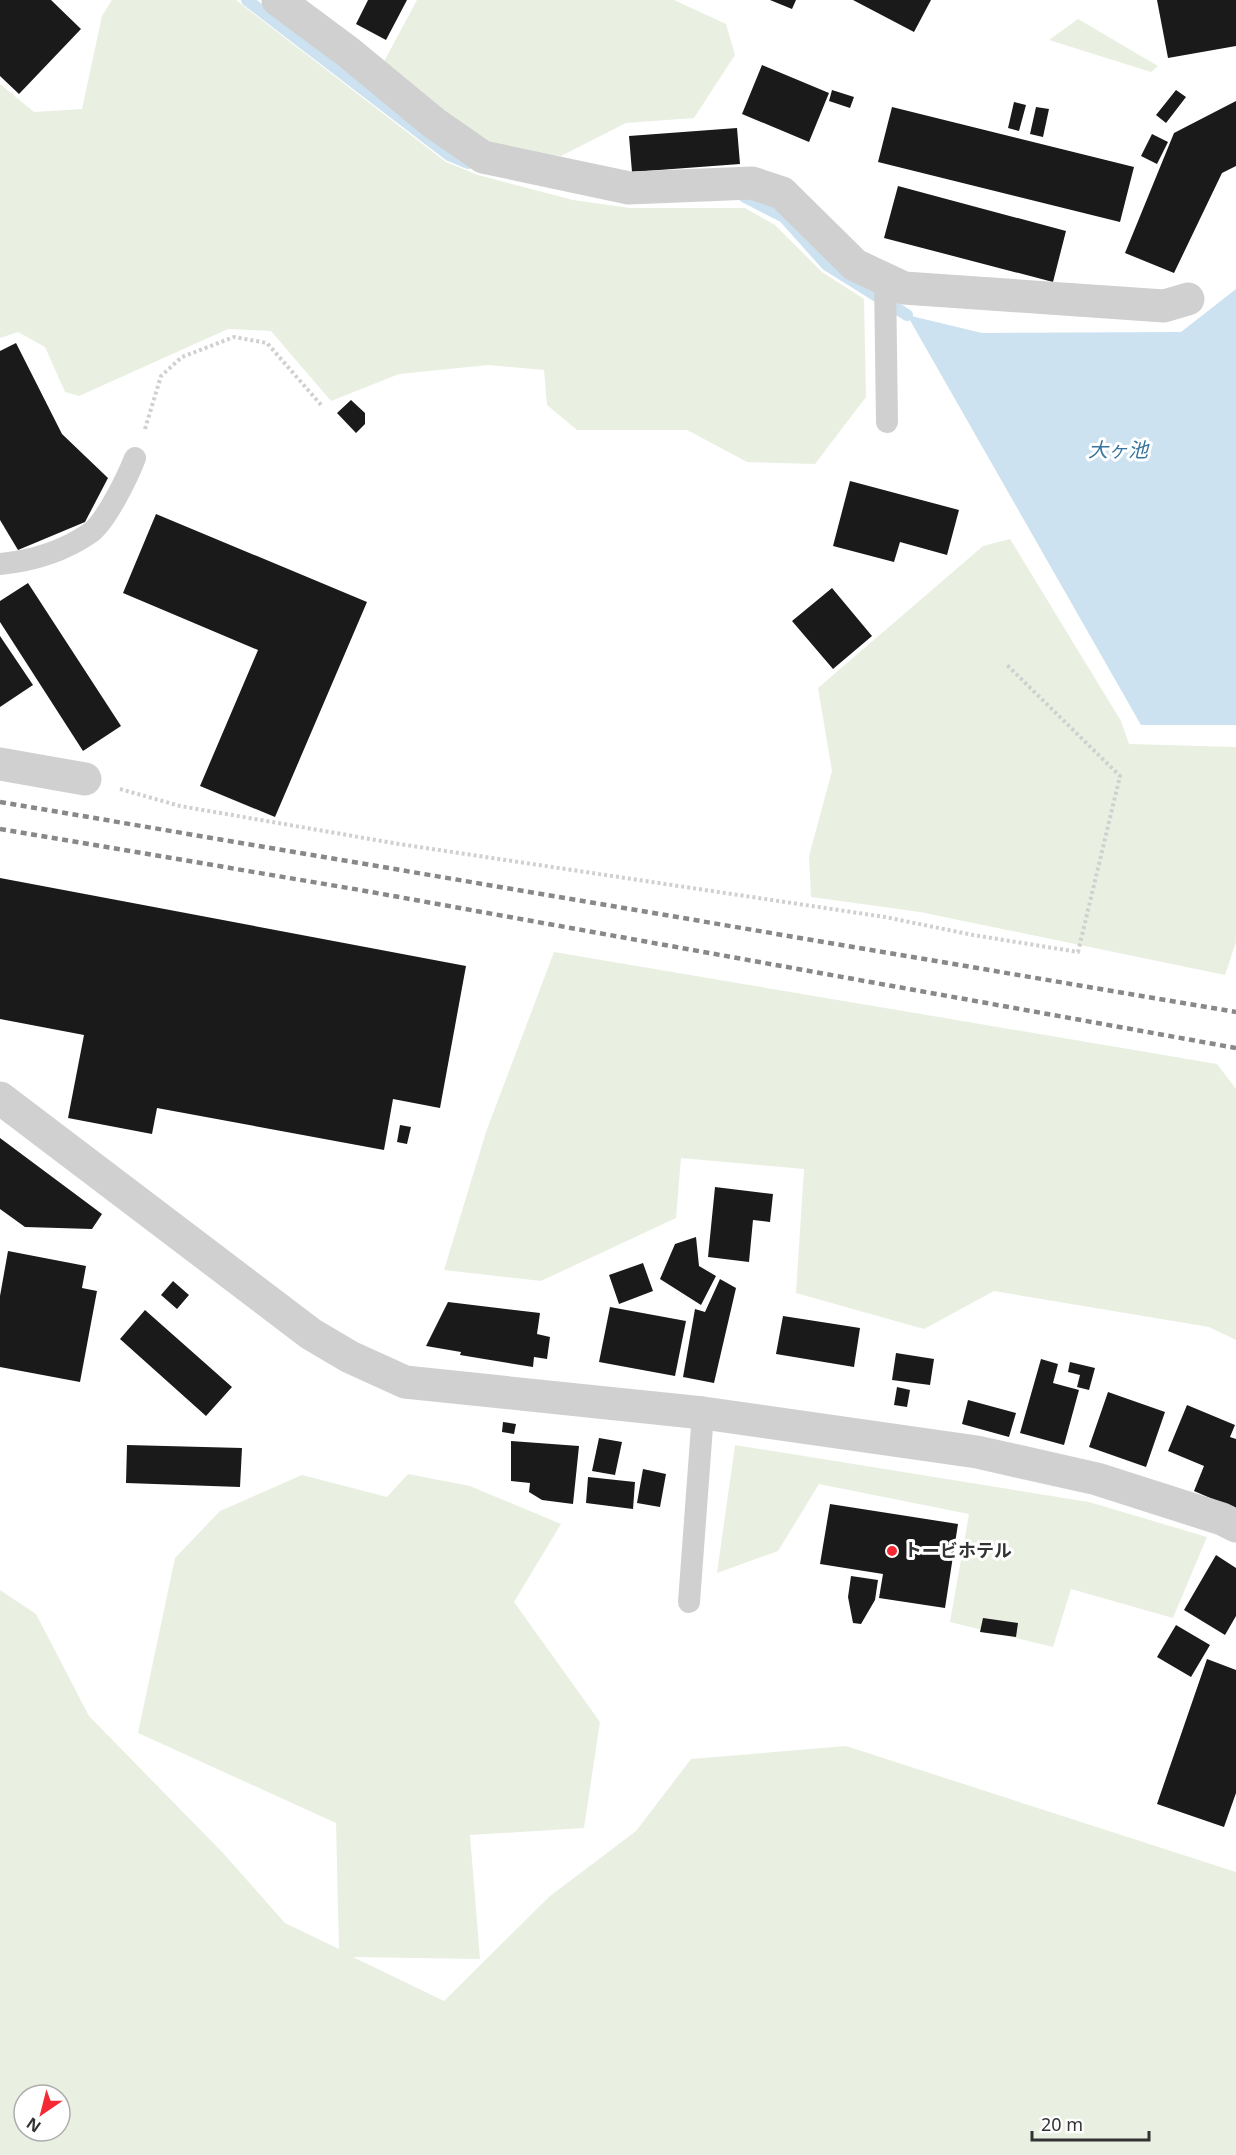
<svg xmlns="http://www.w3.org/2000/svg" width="1236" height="2155" font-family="'Noto Sans','Noto Sans JP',sans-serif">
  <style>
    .green { fill: #e9f0e1; fill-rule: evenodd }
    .water { fill: #cce2f1 }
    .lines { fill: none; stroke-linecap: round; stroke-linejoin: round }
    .stream { stroke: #cce2f1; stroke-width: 12 }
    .building { fill: #1a1a1a }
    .path { stroke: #d0d0d0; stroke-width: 4; stroke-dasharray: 3 3; stroke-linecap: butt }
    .lane { stroke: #d0d0d0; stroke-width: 22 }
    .street { stroke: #d0d0d0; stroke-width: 33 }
    .rail { stroke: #888; stroke-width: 4.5; stroke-dasharray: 6 4.5; stroke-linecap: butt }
    .poi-dot { fill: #f52936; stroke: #fff; stroke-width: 2 }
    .labels { text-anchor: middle; stroke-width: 6; stroke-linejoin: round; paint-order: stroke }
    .poi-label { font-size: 18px; font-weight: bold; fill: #333; stroke: #fff; text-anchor: start }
    .water-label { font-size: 20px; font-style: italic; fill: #37759f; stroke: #fff }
  </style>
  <rect width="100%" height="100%" fill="#fff"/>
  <!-- green -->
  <path class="green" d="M112,0H236L446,162L478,175L573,200L630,208H745L775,225L822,272L864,299L866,397L815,464L747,462L687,430H577L547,405L544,370L488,365L399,374L331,401L271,331L228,329L79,396L65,392L45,347L18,332L0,338V84L34,112L82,109L102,16Z
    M417,0H674L726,24L735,55L694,118L626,123L561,156L492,149L381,67Z
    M1078,19L1158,66L1151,72L1049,40Z
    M1010,539L1121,721L1129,744L1236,747V942L1225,975L920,912L811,897L809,856L832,771L818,688L983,546Z
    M554,952L1217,1064L1236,1089V1340L1209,1327L994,1291L924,1329L796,1293L804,1169L681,1158L676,1218L541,1281L444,1270L486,1132Z
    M735,1445L1089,1502L1207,1537L1173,1618L1071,1589L1053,1647L950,1622L969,1514L819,1484L778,1551L717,1573Z
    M408,1474L470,1486L561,1524L514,1602L600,1722L584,1828L470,1835L480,1959L353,1957L444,2001L550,1896L636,1831L691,1759L846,1746L1236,1872V2155H0V1590L36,1614L89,1716L223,1853L285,1923L339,1949L336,1823L138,1733L175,1558L220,1511L302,1475L387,1497ZM24,2095H60V2131H24Z"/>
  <!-- water -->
  <path class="water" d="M1236,289V725H1141L907,315L982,333L1181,332Z"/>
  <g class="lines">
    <!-- stream -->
    <path class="stream" d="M247,0L449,155L468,163
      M745,197L784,217L827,265L907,315"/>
  </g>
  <!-- building -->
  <path class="building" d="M0,0H51L81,29L19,94L0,76Z
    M368,0H407L386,40L356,24Z
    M770,0H796L792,9Z
    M853,0H931L914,32Z
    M1157,0H1236V46L1168,58Z
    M762,65L829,93L809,142L742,114Z
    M832,90L854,97L850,108L829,101Z
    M1176,90L1186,97L1166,123L1156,115Z
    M1236,101V166L1222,173L1174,273L1125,253L1174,133Z
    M1014,102L1026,105L1019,131L1008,128Z
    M892,107L1134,167L1120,222L878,162Z
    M1036,107L1049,109L1043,137L1030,134Z
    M737,128L740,164L632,172L629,136Z
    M1152,134L1168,142L1157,164L1141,156Z
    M898,186L1066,231L1053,282L884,238Z
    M16,343L62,434L108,478L85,522L18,550L0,520V351Z
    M351,400L365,413V424L356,433L337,413Z
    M850,481L959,510L947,555L900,542L894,562L833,546Z
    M156,514L367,602L275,817L200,786L258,650L123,593Z
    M28,583L121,726L83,751L0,622V601Z
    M832,588L872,636L833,669L792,621Z
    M0,636L33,685L0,707Z
    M0,878L466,966L440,1108L393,1099L384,1150L157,1108L152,1134L68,1118L84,1035L0,1019Z
    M400,1125L411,1127L407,1144L397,1142Z
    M0,1138L102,1214L92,1229L25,1227L0,1209Z
    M715,1187L773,1194L770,1222L753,1220L749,1262L708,1257Z
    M696,1237L699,1266L716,1276L701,1305L660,1279L675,1244Z
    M8,1251L86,1266L82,1288L97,1291L80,1382L0,1367V1296Z
    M643,1263L653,1291L619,1304L609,1275Z
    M720,1279L736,1288L714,1383L683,1377L695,1309L705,1312Z
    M173,1281L189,1295L177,1309L161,1295Z
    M448,1302L540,1313L537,1334L550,1337L547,1359L534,1357L533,1367L460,1355L461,1352L426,1346Z
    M610,1307L686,1321L675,1376L599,1362Z
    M145,1310L232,1387L206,1416L120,1339Z
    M783,1316L860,1328L854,1367L776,1354Z
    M896,1353L934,1359L930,1385L892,1380Z
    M1041,1359L1058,1364L1053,1383L1079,1390L1064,1445L1020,1433Z
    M1070,1362L1095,1368L1089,1390L1077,1387L1080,1375L1068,1372Z
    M897,1387L910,1390L907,1407L894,1405Z
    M1108,1392L1165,1412L1146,1467L1089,1447Z
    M968,1400L1016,1413L1009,1437L962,1424Z
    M1187,1405L1235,1425L1230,1437L1236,1439V1509L1194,1491L1204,1466L1168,1451Z
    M503,1422L516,1424L514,1434L502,1432Z
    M599,1438L622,1442L615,1475L592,1471Z
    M511,1441L579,1446L573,1504L542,1500L529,1492L530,1483L511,1481Z
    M127,1445L242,1448L240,1487L126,1483Z
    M643,1469L666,1474L660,1507L637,1503Z
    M588,1477L635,1482L633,1509L586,1503Z
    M830,1504L958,1524L945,1608L879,1598L883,1574L820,1564Z
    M1216,1555L1236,1568V1616L1225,1635L1184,1610Z
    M851,1576L878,1580L875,1600L861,1624L853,1623L848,1597Z
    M983,1618L1018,1623L1016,1637L980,1632Z
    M1176,1625L1210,1645L1191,1677L1157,1657Z
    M1207,1659L1236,1670V1793L1224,1827L1157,1804Z"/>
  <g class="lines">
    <!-- path -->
    <path class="path" d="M145,429L161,376L182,357L234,337L267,343L322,406
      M120,789L180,806L399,844L885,917L973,935L1078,952L1120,776L1006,664"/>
    <!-- lane -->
    <path class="lane" d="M885,279L887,422
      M0,564C31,561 64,551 90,533C106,522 128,476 135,458
      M689,1602L703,1413"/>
    <!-- street -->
    <path class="street" d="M278,0L348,52L434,123L483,157L629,188L752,183L782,193L855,265L904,288L1164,306L1188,299
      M0,764L85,779
      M0,1098L311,1334L350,1357L405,1382L703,1413L977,1452L1097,1479L1222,1519L1236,1526"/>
    <!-- rail -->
    <path class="rail" d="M0,802L1236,1012
      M0,829L360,890L1236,1048"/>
  </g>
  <!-- markers -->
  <circle class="poi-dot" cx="892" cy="1551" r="6"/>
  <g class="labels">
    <!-- poi labels -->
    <g class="poi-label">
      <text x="904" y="1557">トービホテル</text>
    </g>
    <!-- water labels -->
    <g class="water-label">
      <text x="1118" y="457">大ヶ池</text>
    </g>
  </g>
  <!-- north arrow -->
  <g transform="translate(42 2113) rotate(215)"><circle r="28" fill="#ffffff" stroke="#adadad" stroke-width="1.5"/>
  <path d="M0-4.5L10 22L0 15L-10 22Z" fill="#f52936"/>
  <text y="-9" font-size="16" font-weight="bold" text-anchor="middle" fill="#333333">N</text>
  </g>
  <!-- scale -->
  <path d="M1032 2131v9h117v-9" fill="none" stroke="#333333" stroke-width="3"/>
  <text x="1041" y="2131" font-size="18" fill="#333333" stroke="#ffffff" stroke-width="4.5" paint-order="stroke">20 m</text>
</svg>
